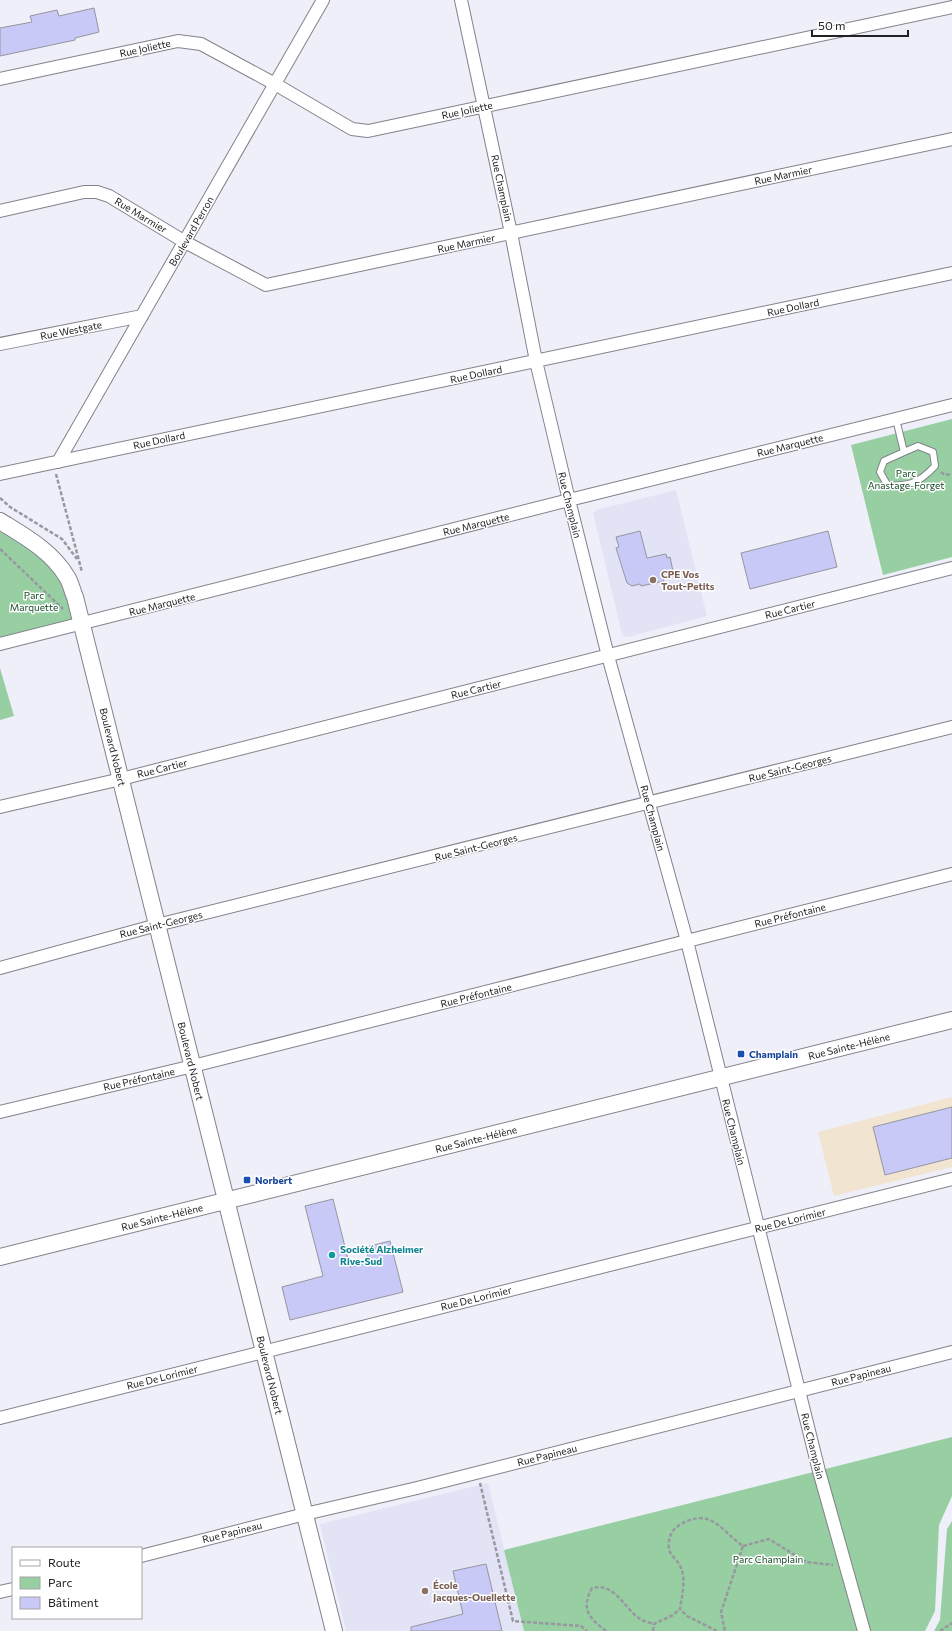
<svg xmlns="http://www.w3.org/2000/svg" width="952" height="1631" font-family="Commissioner,sans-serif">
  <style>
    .commercial { fill: #f1e4d1 }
    .built { fill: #e3e3f6 }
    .green { fill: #97cfa2 }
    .building { fill: #c9c9f8; stroke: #95959f }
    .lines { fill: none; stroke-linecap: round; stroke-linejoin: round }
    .service-casing { stroke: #82828c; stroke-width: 8 }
    .minor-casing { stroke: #82828c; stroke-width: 14 }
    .tertiary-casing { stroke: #82828c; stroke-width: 18 }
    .path { stroke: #9898a0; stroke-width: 2.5; stroke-dasharray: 4 2; stroke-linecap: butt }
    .service { stroke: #fff; stroke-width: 6 }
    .minor { stroke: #fff; stroke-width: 12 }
    .tertiary { stroke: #fff; stroke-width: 16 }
    .education-dot { fill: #8d6e63; stroke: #fff; stroke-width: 1.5 }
    .transit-dot { fill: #1a4fb4; stroke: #fff; stroke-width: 1.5 }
    .culture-dot { fill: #0f9aa8; stroke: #fff; stroke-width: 1.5 }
    .labels { text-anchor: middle; stroke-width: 3; stroke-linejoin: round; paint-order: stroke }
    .street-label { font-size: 10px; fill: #212125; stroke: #fff }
    .park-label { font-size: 10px; fill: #154925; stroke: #fff }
    .education-label { font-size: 10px; font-weight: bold; fill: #785e54; stroke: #fff; text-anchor: start }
    .transit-label { font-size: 10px; font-weight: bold; fill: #164399; stroke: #fff; text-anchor: start }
    .culture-label { font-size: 10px; font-weight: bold; fill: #0d838f; stroke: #fff; text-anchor: start }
  </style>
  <rect width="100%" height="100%" fill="#efeffa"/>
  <!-- commercial -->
  <path class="commercial" d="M952,1097V1167L834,1196L818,1132Z"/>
  <!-- built -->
  <path class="built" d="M676,490L707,616L628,637H625L622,634L593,513L596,510Z
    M488,1483L524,1631H346L320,1524Z"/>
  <!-- green -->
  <path class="green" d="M952,419V557L883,575L851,445Z
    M0,529L44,557L75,597L82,625L0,644Z
    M0,668L14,716L0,720Z
    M952,1437V1496L939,1525L935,1611L925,1631H524L504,1550Z
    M952,1521V1631H934L940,1620L947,1529Z"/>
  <!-- building -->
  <path class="building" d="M94,8L99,32L75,38V40L0,56V28L32,22L30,16L57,10L59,16Z
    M640,531L647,558L666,554L667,558L670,557L674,576L663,578L664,581L641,586L640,584L632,586L627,583L616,548L619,547L616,537Z
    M828,531L837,567L750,589L741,553Z
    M952,1107V1158L885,1175L873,1127Z
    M333,1199L350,1267L369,1262L366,1247L390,1241L403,1292L290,1320L282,1287L323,1276L305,1206Z
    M486,1564L502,1631H411V1627L463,1614L453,1571Z"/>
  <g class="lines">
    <!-- service casing -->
    <g class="service-casing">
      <path id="service" d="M896,419L904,452L884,461L880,472L888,486C911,485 918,484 935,466L933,452L918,446L904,452"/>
    </g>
    <!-- minor casing -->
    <g class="minor-casing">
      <path id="minor" d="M461,0L511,233L536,361L569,500L608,656L687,941L819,1471L864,1631
        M0,79L178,41L201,44L275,84L352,129L368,131L952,7
        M0,211L84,192H97L109,196L185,242L266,285L952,139
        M0,344L142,316
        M58,462L323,0
        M0,474L952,273
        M0,644L569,500L952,405
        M0,807L121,779L952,568
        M0,968L157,925L952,727
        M0,1112L193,1066L952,874
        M0,1418L952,1179
        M141,1556L305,1514L417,1488L952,1352
        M0,1592L13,1589"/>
    </g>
    <!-- tertiary casing -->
    <g class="tertiary-casing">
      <path id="tertiary" d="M0,521C24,536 52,551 67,577C71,583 72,591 75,597L334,1631
        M0,1257L952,1020"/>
    </g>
    <!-- path -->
    <path class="path" d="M941,472L945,475L952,474
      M56,474L82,572
      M0,498L10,507L62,539L77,559
      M0,549L63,609
      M480,1483L513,1621L581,1626L587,1631
      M743,1546L769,1539L806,1562L833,1565
      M606,1631C588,1617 581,1609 592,1588C616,1582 624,1610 642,1620C645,1622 651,1623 654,1624
      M653,1631L654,1624L673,1615L680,1609
      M717,1631L687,1616L680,1609C682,1595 687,1577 679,1564C676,1559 670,1555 669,1549C668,1537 671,1530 681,1524C712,1507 721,1531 743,1546L721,1612L725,1631
      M940,1631L952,1623"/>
    <!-- service -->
    <use href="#service" class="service"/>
    <!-- minor -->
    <use href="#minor" class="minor"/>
    <!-- tertiary -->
    <use href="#tertiary" class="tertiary"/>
  </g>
  <!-- markers -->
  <g class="education-dot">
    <circle cx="653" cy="580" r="4"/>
    <circle cx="425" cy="1591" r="4"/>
  </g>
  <g class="transit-dot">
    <rect x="737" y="1050" width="8" height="8" rx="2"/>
    <rect x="243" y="1176" width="8" height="8" rx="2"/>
  </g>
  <circle class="culture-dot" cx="332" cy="1255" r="4"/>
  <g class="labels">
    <!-- street labels -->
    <g class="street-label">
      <text transform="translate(145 48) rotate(-12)" y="4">Rue Joliette</text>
      <text transform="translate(467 110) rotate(-12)" y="4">Rue Joliette</text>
      <text transform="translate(783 175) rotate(-12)" y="4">Rue Marmier</text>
      <text transform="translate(502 188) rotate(78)" y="4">Rue Champlain</text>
      <text transform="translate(141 215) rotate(31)" y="4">Rue Marmier</text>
      <text transform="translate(191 231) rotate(-60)" y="4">Boulevard Perron</text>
      <text transform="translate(466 243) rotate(-12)" y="4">Rue Marmier</text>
      <text transform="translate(793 307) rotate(-12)" y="4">Rue Dollard</text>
      <text transform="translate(71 330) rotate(-11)" y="4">Rue Westgate</text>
      <text transform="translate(476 374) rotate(-12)" y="4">Rue Dollard</text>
      <text transform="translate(159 440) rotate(-12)" y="4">Rue Dollard</text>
      <text transform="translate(790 445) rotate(-14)" y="4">Rue Marquette</text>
      <text transform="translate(570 505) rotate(76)" y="4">Rue Champlain</text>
      <text transform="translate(476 524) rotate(-14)" y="4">Rue Marquette</text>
      <text transform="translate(162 604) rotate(-14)" y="4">Rue Marquette</text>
      <text transform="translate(790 609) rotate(-14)" y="4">Rue Cartier</text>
      <text transform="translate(476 689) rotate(-14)" y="4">Rue Cartier</text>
      <text transform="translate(113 747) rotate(76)" y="4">Boulevard Nobert</text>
      <text transform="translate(162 768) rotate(-14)" y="4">Rue Cartier</text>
      <text transform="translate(790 768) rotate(-14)" y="4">Rue Saint-Georges</text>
      <text transform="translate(653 818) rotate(75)" y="4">Rue Champlain</text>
      <text transform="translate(476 847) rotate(-14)" y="4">Rue Saint-Georges</text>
      <text transform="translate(790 915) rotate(-14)" y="4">Rue Préfontaine</text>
      <text transform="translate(161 924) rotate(-14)" y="4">Rue Saint-Georges</text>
      <text transform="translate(476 995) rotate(-14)" y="4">Rue Préfontaine</text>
      <text transform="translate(849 1046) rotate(-14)" y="4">Rue Sainte-Hélène</text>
      <text transform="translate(191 1061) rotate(76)" y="4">Boulevard Nobert</text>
      <text transform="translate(139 1079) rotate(-13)" y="4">Rue Préfontaine</text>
      <text transform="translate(734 1132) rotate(76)" y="4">Rue Champlain</text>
      <text transform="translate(476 1139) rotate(-14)" y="4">Rue Sainte-Hélène</text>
      <text transform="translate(162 1217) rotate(-14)" y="4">Rue Sainte-Hélène</text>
      <text transform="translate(790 1220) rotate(-14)" y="4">Rue De Lorimier</text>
      <text transform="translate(476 1298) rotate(-14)" y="4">Rue De Lorimier</text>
      <text transform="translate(270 1375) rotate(76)" y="4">Boulevard Nobert</text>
      <text transform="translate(861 1375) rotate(-14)" y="4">Rue Papineau</text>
      <text transform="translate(162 1377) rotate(-14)" y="4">Rue De Lorimier</text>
      <text transform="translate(813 1446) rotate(76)" y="4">Rue Champlain</text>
      <text transform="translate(547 1455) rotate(-14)" y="4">Rue Papineau</text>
      <text transform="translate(232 1532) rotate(-14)" y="4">Rue Papineau</text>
    </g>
    <!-- park labels -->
    <g class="park-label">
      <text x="906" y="477">Parc<tspan x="906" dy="12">Anastage-Forget</tspan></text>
      <text x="34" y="599">Parc<tspan x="34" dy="12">Marquette</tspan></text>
      <text x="768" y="1563">Parc Champlain</text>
    </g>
    <!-- education labels -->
    <g class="education-label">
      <text x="661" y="578">CPE Vos<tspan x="661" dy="12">Tout-Petits</tspan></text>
      <text x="433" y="1589">École<tspan x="433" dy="12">Jacques-Ouellette</tspan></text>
    </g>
    <!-- transit labels -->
    <g class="transit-label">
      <text x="749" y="1058">Champlain</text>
      <text x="255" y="1184">Norbert</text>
    </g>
    <!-- culture labels -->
    <g class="culture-label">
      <text x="340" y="1253">Société Alzheimer<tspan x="340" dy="12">Rive-Sud</tspan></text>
    </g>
  </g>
  <!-- legend -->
  <rect x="12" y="1547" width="130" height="72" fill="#ffffff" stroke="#a6a6a8"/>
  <rect x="20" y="1560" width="20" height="6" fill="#ffffff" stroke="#a6a6a8"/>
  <text x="48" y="1567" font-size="12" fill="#212125">Route</text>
  <rect x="20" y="1577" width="20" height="12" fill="#97cfa2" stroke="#a6a6a8"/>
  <text x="48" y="1587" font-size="12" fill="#212125">Parc</text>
  <rect x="20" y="1597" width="20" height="12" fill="#c9c9f8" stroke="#a6a6a8"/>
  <text x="48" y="1607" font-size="12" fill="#212125">Bâtiment</text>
  <!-- scale -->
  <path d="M812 30v6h96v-6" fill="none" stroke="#212125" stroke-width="2"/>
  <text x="818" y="30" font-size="12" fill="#212125" stroke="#ffffff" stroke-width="3" paint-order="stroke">50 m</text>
</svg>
